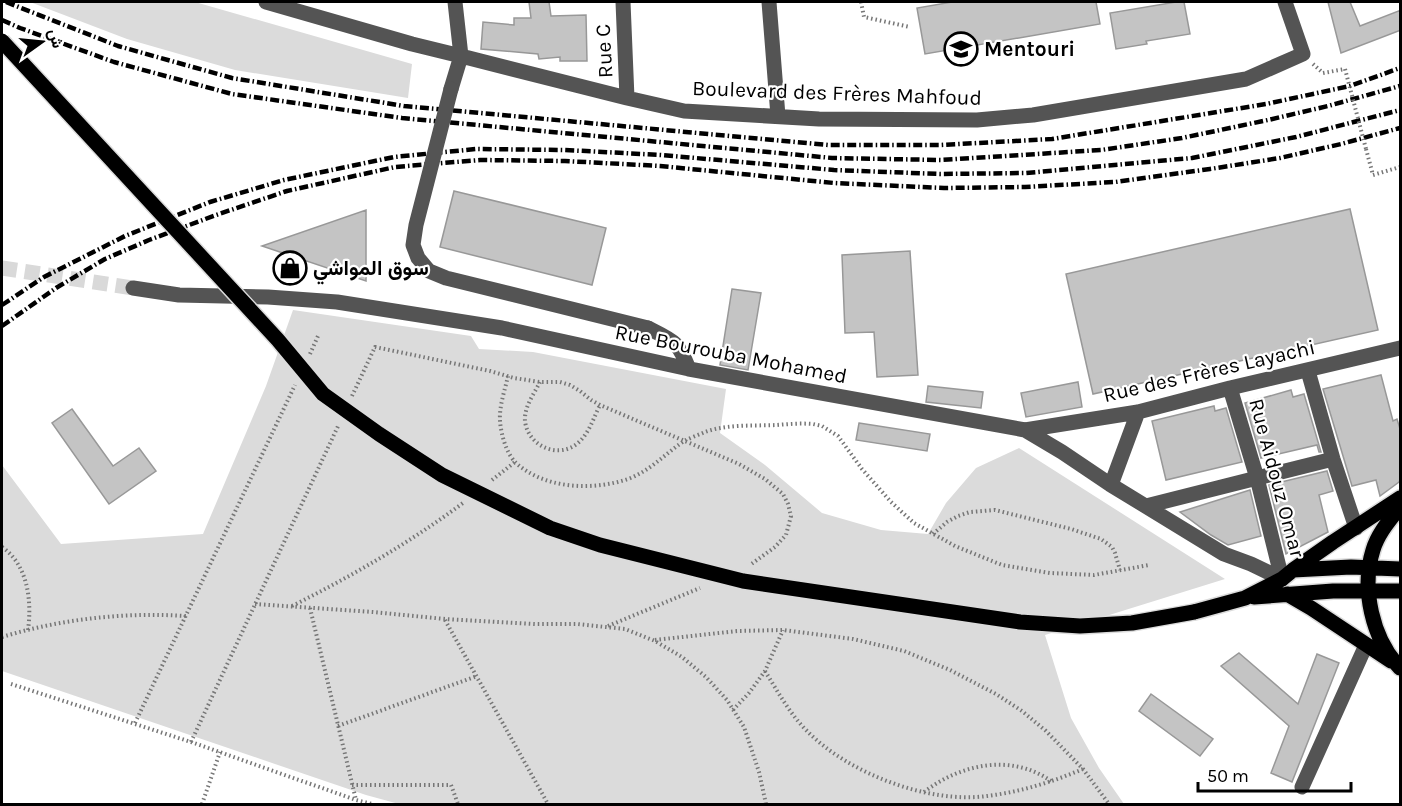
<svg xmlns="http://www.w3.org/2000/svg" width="1402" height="806" font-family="Karla,Vazirmatn,sans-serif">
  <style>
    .green { fill: #dbdbdb }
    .building { fill: #c4c4c4; stroke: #989898; stroke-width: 1.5 }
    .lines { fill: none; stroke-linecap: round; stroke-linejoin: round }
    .minor-tunnel { stroke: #d9d9d9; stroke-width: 15; stroke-dasharray: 15 8; stroke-linecap: butt }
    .major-casing { stroke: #dbdbdb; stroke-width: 18 }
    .path { stroke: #767676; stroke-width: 4; stroke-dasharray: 1.5 3; stroke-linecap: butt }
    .minor { stroke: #545454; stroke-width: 15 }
    .major { stroke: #000; stroke-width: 15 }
    .rail { stroke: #000; stroke-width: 4.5; stroke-dasharray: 9 3 1.5 3; stroke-linecap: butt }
    .major-bridge-casing { stroke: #dbdbdb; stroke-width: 18; stroke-linecap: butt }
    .path-bridge { stroke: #767676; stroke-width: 4; stroke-dasharray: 1.5 3; stroke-linecap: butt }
    .minor-bridge { stroke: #545454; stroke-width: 15 }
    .major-bridge { stroke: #000; stroke-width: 15 }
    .labels { text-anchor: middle; stroke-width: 4.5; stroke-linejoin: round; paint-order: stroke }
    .poi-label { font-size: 21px; font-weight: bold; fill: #000; stroke: #fff; text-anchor: start }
    .street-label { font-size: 21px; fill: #000; stroke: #fff }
  </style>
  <rect width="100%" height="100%" fill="#fff"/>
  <!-- green -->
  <path class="green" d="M30,2H195L412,64L408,98L235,70L127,39Z
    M293,310L471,336L479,349L533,352L726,389L720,433L765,465L822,513L881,530L928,534L946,503L976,468L1019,448L1225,579L1045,635L1071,718L1099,768L1124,804H399L366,795L2,671V465L61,544L203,534L266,386Z"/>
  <!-- building -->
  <path class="building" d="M529,2H549L551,16L586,15L587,61H560V57L539,59L538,54L481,49L483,22L514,25V18H531Z
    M952,2H1096L1100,24L925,54L917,8Z
    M1176,2H1184L1190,34L1146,41L1147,44L1116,49L1110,13Z
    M1328,2H1350L1360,26L1401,10V30L1341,53Z
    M454,191L606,228L592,285L440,247Z
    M1350,209L1378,330L1093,394L1066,274Z
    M366,210V281L262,246Z
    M910,251L918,375L877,377L874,332L845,333L842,255Z
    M732,289L761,293L748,370L720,365Z
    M1381,375L1393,421L1397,419L1401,432V478L1399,482L1380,496L1376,480L1352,486L1323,389Z
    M1078,382L1082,407L1026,417L1021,393Z
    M928,386L983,392L981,408L926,402Z
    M1291,390L1293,397L1304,394L1321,452H1319L1317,445L1261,458L1245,403Z
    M1214,406L1215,411L1226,408L1242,462L1166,480L1152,421Z
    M72,409L113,466L139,448L156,471L109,504L52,423Z
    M859,423L930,434L927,451L856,440Z
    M1327,471L1333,491L1319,495L1328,532L1286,554L1269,485Z
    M1250,490L1261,536L1228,545L1211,535L1180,512Z
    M1239,653L1298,704L1317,654L1339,663L1292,782L1271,773L1289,726L1221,666Z
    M1151,694L1213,739L1200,756L1139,711Z"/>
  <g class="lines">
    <!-- minor-tunnel -->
    <path class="minor-tunnel" d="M2,268L133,288"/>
    <!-- major casing -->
    <g class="major-casing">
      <path id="major" d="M1400,507C1390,520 1378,533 1373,550C1361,588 1372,639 1400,668
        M1293,570L1351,567L1400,569
        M1287,594L1311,608L1391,661
        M1254,597L1333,591H1400
        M1194,612L1245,598L1282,579L1293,570L1333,542L1400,498"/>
    </g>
    <!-- path -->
    <path class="path" d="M861,2L864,17L910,27
      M1313,64L1323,73L1345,69
      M1366,149L1373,175L1400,167
      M310,354L318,336
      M508,376C505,390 499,406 500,421C501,434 506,453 516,463C545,489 592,491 628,479C650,471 665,454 684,441C690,438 698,435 705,432C727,424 753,426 777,425C789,424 801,423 813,424L822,426L838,436L862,469L891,502L914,523L955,546L1002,565L1050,573L1094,575L1149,565
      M540,382C534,394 524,407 525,421C528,447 560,460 579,442C589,433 594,417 600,405
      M352,396L375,347L490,371L514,378L540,382H560L570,385L580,391L591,400L600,405L739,464L765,479L783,494L788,504L791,516L786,535L775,547L750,565
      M492,480L515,462
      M933,534L947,522L958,516L970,512L995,510L1071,529L1101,539L1112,547L1115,553L1120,570
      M2,547C28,565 32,601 28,630
      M255,604L373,612L445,619L535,624H577L625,629L655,641L682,657L706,677L727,700L744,727L759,772L766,804
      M292,606C352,576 409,543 463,503
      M310,608L356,800
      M445,620L548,804
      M608,626L700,588
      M2,637C61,619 124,612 186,616
      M655,640L737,631L783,630L853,639L904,651L950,670L996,694L1022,711L1046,731L1083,769L1109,804
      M765,671C778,692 790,714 807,731C848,773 928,804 987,796C1020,792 1052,782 1083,769
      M11,684L191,742L356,800L372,804
      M733,710L749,693L765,671L783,630
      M135,723L295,385
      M338,726L477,676
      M191,742L339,424
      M352,785H451L458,804
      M924,792C961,764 1011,753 1051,781
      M202,804L220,752"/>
    <!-- minor -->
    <path class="minor" d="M266,2L412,44L461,56L455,2
      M623,2L627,98
      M769,2L778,116
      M451,89L461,56L627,98L684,111L819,119L977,120L1033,115L1246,79L1303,54L1285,2
      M133,288L179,295L268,297L337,302L502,328L689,369L1025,430L1062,452L1111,485L1224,554L1251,564L1282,579
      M648,328C674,341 678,341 689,369
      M1308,371L1333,459L1356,528
      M1230,388L1257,478L1282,579
      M1025,430L1138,412L1230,388L1400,348
      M1111,485L1138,412
      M1146,506L1333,459
      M1302,787L1366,645"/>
    <!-- major -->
    <use href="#major" class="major"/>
    <!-- rail -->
    <path class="rail" d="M6,2L118,46L232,78L404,106L828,145H940L1052,139L1266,104L1350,86L1400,68
      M2,20L20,28L114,62L232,94L402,118L832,158L941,160L1101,150L1182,138L1268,120L1328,106L1400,86
      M2,305L44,277L125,236L210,202L284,180L394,157L476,149L565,150L661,155L834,170L940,174L1026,173L1192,158L1296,137L1400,110
      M2,326L56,288L105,259L149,240L216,215L287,191L395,167L480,160L565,161L660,166L834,183L944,188L1025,187L1115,182L1210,169L1280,158L1341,144L1400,128"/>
    <!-- major-bridge casing -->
    <g class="major-bridge-casing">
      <path id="major-bridge" d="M2,41L278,340L323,394L379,434L442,475L550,528L600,545L743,581L1020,622L1080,626L1132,623L1194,612"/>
    </g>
    <!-- path-bridge -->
    <path class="path-bridge" d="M1345,69L1366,149"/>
    <!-- minor-bridge -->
    <path class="minor-bridge" d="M451,89L416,225L413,245L418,258L429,271L446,278L648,328"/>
    <!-- major-bridge -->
    <use href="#major-bridge" class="major-bridge"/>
  </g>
  <!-- icons -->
  <defs>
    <g id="school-ring" transform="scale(1.725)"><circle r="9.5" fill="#fff" stroke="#000" stroke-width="1.5"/><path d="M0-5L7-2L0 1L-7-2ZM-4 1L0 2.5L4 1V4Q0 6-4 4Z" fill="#000"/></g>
    <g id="shop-ring" transform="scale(1.725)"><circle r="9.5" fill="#fff" stroke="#000" stroke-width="1.5"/><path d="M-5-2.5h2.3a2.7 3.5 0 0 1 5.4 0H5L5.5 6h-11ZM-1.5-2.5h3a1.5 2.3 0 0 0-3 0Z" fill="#000"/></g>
  </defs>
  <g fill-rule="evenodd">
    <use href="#school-ring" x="961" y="49"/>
    <use href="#shop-ring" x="290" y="268"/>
  </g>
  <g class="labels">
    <!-- poi labels -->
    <g class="poi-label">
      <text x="984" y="56">Mentouri</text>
      <text x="313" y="275">سوق المواشي</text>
    </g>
    <!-- street labels -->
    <g class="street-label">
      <text transform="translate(604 51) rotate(-93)" y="7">Rue C</text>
      <text transform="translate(837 93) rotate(2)" y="7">Boulevard des Frères Mahfoud</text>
      <text transform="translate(731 354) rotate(11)" y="7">Rue Bourouba Mohamed</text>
      <text transform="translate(1209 371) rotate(-13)" y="7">Rue des Frères Layachi</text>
      <text transform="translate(1277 478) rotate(75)" y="7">Rue Aidouz Omar</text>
    </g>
  </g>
  <!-- border -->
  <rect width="1402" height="806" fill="none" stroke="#000000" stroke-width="6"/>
  <!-- north arrow -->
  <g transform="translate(42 42) rotate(75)" stroke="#ffffff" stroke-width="4.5" paint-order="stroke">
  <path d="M0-4.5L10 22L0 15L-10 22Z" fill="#000000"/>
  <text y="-9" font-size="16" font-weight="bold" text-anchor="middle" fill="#000000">ش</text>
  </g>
  <!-- scale -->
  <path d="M1198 782v9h153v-9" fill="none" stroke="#000000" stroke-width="3"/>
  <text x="1207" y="782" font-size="18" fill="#000000" stroke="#ffffff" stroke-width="4.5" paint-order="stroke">50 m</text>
</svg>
